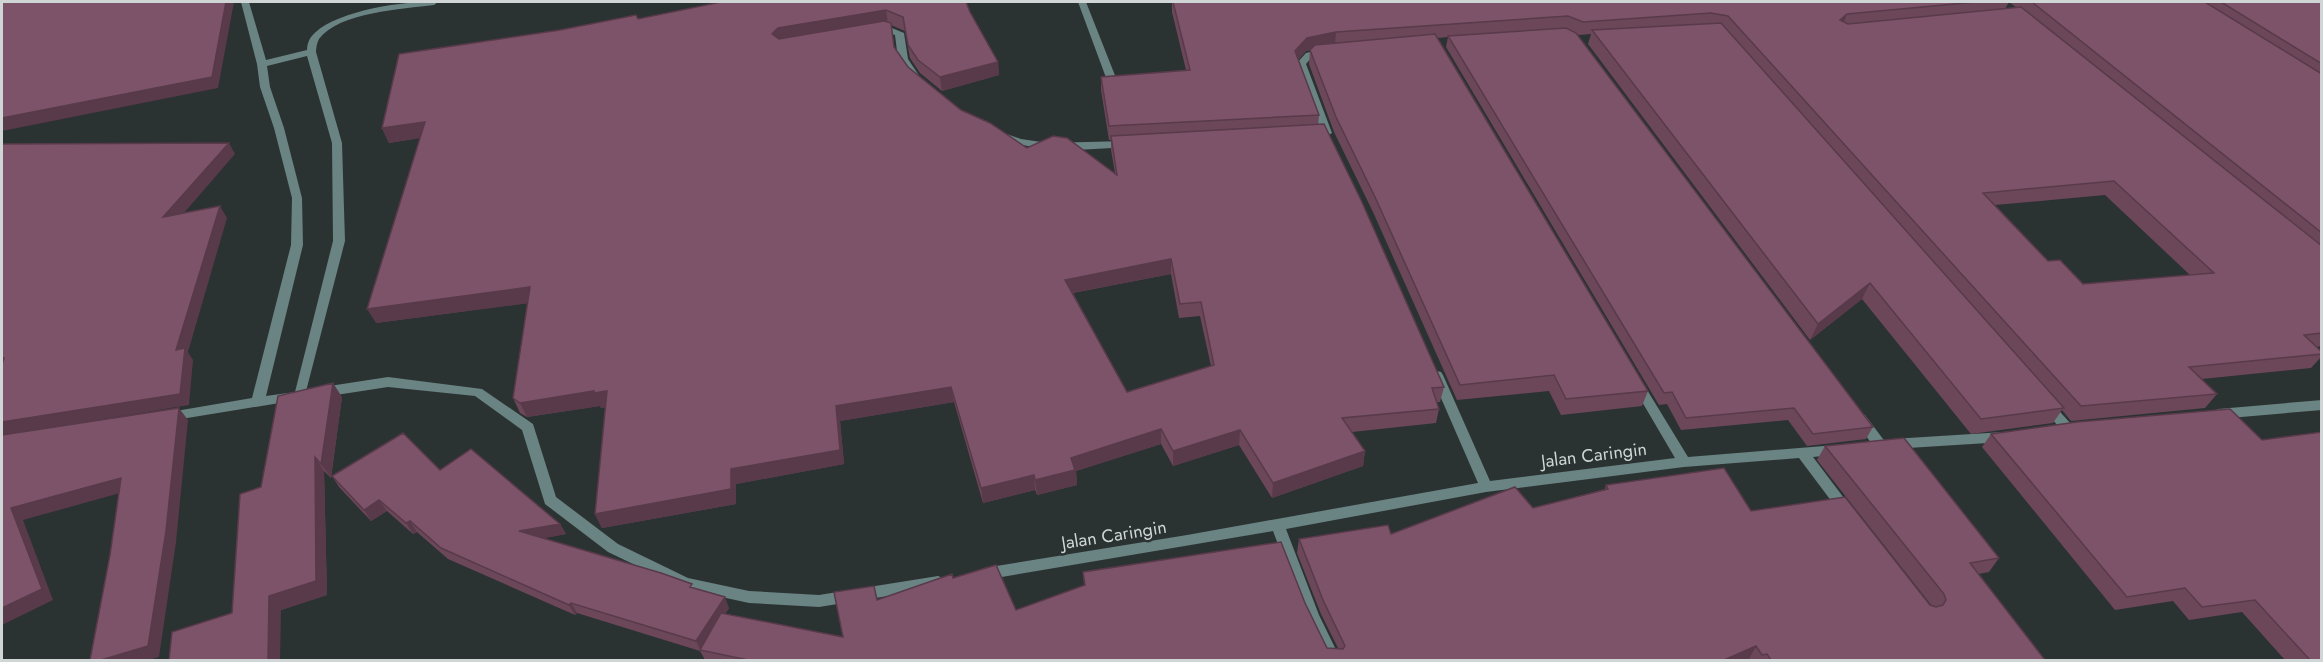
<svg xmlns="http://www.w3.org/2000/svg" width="2323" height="662" font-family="Jost,sans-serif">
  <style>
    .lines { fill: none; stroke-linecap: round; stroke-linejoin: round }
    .minor { fill: #6a8383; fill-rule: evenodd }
    .wall { fill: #6c475a; fill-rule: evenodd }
    .shaded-wall { fill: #583a4a }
    .building { fill: #7d5369; stroke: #583a4a; stroke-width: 1.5; fill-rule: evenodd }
    .labels { text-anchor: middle; stroke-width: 5; stroke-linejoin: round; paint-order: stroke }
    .street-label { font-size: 18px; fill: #d0d5d5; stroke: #2b3232 }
  </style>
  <rect width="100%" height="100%" fill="#2b3232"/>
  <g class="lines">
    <!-- minor -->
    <path class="minor" d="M241,2H249L266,60L307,50C307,46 308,41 311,37C331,11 407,0 438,2L434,5C403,9 339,12 319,39C317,43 316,47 316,52L342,143L345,241L304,399L169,421L164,419L163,416L164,413L252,398L291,245L292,198L274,128L260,87L257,64ZM307,56L332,143L333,241L295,392L266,396L303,245L302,198L284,128L270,87L267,66Z
      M1078,2H1086L1118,83L1116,85H1110L1108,83Z
      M887,26L904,33L908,59L922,80L920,82H914L898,59L895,35L886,32L876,34L871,31Z
      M1324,49L1327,50V54L1312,57L1306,64L1332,133L1327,136L1322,133L1296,64L1306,53Z
      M1004,133L1021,139L1048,143L1126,141L1131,144L1126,147C1083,150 1042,154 1000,138L999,136Z
      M1437,371L1441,372L1443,375L1490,481L1675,458L1631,383L1633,380H1641L1688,457L1836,445L1841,446L1843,450L1841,454L1813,457L1853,510L1851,514L1846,515L1841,514L1799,458L1684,467L1486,492L1286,529L1319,615L1341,660H1327L1305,616L1273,531L984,580L979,578L977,574L979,570L984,568L1187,535L1478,483L1431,375L1433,372Z
      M388,377L482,389L533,424L556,497L618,544L688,578L749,591L819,595L938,576L943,578L945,582L943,586L938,588L819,607L749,603L685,589L608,552L545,504L522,430L475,396L388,387L323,397L319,395L317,392L319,389L323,387Z
      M2047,400L2051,402L2072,425L2073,428L2072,431H2062L2043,408L2041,405L2043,402Z
      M2322,400V410L2218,419L2213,417L2212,414L2213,411L2218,409Z
      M1860,413L1865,415L1886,443L1892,439L2004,432L2009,434L2011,437L2009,440L2004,442L1892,449L1886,446L1880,450L1875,449L1854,418L1855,415Z"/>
  </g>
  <!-- wall -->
  <path class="wall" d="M721,2L970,12L998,62L999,75L942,91L920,73L910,58L905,31L891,25L894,47L908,67L961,110L1027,148L1115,173L1111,150V140H1109L1101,90V77L1186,70L1172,12V2H2009L2005,9L2017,8L2009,2H2322V346L2316,347L2322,352V356L2311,368L2202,379L2217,394L2205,408L2071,421L2062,410L2053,423L1971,434L1862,299L1810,340L1588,44L1591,34L1579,35L1577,34L1873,427L1866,439L1807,446L1788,420L1681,430L1667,404L1659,405L1446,47L1448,37L1437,38L1648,391L1642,406L1561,415L1549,391L1457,400L1373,212L1334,132L1309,64L1310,50L1306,51L1298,60L1319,115L1318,125L1444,387L1440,402H1437L1439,409L1436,423L1352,432L1365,451L1363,466L1272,498L1239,445L1173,466L1161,444L1076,471L1077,485L1037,495L1035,490L983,503L954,402L840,421L844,464L736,484V504L602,528L595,514L606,407L601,408L600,406L527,417L520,413L513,398L528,303L376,323L420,138L389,143L382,128L638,19ZM2105,195L2190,275L2083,284L2048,261L1995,205ZM1171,274L1179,318L1200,316L1211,366L1127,392L1073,293Z
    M342,397L331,478L324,471L327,595L281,610L232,613L261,487Z
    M1991,434L2262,440L2322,660H2285L2242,612L2189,620L2173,601L2115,610L1982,447Z
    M1825,446L1999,558L1989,572L1978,574L2045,660H1749V659L1746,660H705L700,651L577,613L575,615L448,559L417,532L413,534L387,511L371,521L339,487L332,476L440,470L560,524L566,534L544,538L694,588L729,608L725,614L843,637L877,600L953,578L1016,610L1084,586L1083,572L1305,603L1327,648H1338L1321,614L1297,553L1299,539L1391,534L1533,508L1605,489L1606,485L1751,511L1932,606L1817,460Z"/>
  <!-- shaded-wall -->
  <path class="shaded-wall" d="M226,2H234L218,88L2,131V118Z
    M886,10L888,24L782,42L772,34L778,28Z
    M1847,14L1842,27L1840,20Z
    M1336,32L1335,45L1306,51L1294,65L1295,51L1307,38Z
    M998,62L999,75L942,91L940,77Z
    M425,122L431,136L389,143L382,128Z
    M229,143L235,154L171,228L163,217Z
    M220,206L227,218L188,352L193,360L189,405L2,436V422L176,350Z
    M1171,259V274L1066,294L1065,280Z
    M1870,283L1862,299L1810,340L1818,324Z
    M530,287L537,302L376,323L367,309Z
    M333,383L342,397L331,478L321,464Z
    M951,387L954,402L840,421L844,464L736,484V504L602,528L595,514L731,469L836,406Z
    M594,391H607L613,406L601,408L600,406L527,417L520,403Z
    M179,408L188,420L176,542L159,657L149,660H101Z
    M1161,429V444L1076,471L1077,485L1037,495L1035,480L1071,458Z
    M1240,430L1239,445L1173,466V451Z
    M1365,451L1363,466L1272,498L1273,483Z
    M315,457L324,471L327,595L281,610L280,660H268L269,596Z
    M1034,475L1035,490L983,503L981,488Z
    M121,478L131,490L23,520L53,600L2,625V608L11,508Z
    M379,500L387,511L371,521L364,510Z
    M410,521L417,532L413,534L406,523Z
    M560,524L566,534L525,542L519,531Z
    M725,597L729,608L701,651L696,641Z
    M571,603L577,613L575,615L569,605Z
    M1756,646L1749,659L1746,660H1724Z"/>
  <!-- building -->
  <path class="building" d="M2,2H226L212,77L2,118Z
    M721,2H966L970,12L998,62L940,77L918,60L908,45L903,17L886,10L778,28L772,34L779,39L884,21L891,23L894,47L908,67L961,110L990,123L1027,148L1053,136L1067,138L1117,175L1111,136L1324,124L1361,200L1444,387L1432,388L1439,409L1342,418L1365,451L1273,483L1240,430L1173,451L1161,429L1071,458L1075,470L1035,480L1034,475L981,488L951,387L836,406L840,450L731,469V489L595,514L607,391L594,393V391L520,403L513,398L530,287L367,309L425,122L382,128L399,54L560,30L636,15L638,19ZM1171,259L1180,304L1201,302L1214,365L1127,392L1065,280Z
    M1173,2H1976L1847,14L1840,20L1848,24L2021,7L2322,246V333L2304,335L2322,352V354L2189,367L2217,394L2081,406L1728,16L1711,13L1583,22L1568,16L1336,32L1307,38L1295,51L1319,115L1109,126L1101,77L1190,70ZM2114,181L2214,273L2083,284L2060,260L2048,261L1983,193Z
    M2032,2H2205L2322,74V233Z
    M2221,2H2322V64Z
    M1721,23L2064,408L1981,419L1870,283L1818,324L1592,30Z
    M1566,28L1576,33L1873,427L1813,434L1794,408L1686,418L1672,392L1664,393L1448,36Z
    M1435,34L1648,391L1566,399L1554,375L1460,385L1375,197L1336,117L1310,50L1315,45Z
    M229,143L163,217L220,206L176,350L185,348L180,394L2,422V364L4,358H2V144Z
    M333,383L321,464L315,457L316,581L269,596L268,660H169L172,632L232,613L240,494L261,487L278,396Z
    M179,408L166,531L148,646L101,660H90L110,555L121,478L11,508L42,589L2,608V435Z
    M2230,409L2262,440L2322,432V660H2310L2255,600L2202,607L2185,588L2127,597L1991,434L2077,422Z
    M403,433L440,470L471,449L560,524L519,531L661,573L692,584L690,587L725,597L696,641L571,603L569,605L441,548L410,521L406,523L379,500L364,510L332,476Z
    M1904,438L1999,558L1970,563L2045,660H1771L1767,654L1762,655L1756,646L1724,660H748L700,650L721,613L843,637L834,592L874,586L877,600L952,574L953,578L996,565L1016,610L1085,585L1083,572L1281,542L1305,603L1327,648L1343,649L1345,646L1323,600L1299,539L1388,525L1391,534L1515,487L1533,508L1608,489L1606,485L1724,468L1751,511L1845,497L1930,605L1936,607L1943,605L1946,600L1944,594L1825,446Z"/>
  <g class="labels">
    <!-- street labels -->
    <g class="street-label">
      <text transform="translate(1594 455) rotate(-7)" y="6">Jalan Caringin</text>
      <text transform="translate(1114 535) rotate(-9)" y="6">Jalan Caringin</text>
    </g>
  </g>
  <!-- border -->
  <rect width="2323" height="662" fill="none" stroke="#d0d5d5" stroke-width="6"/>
</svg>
